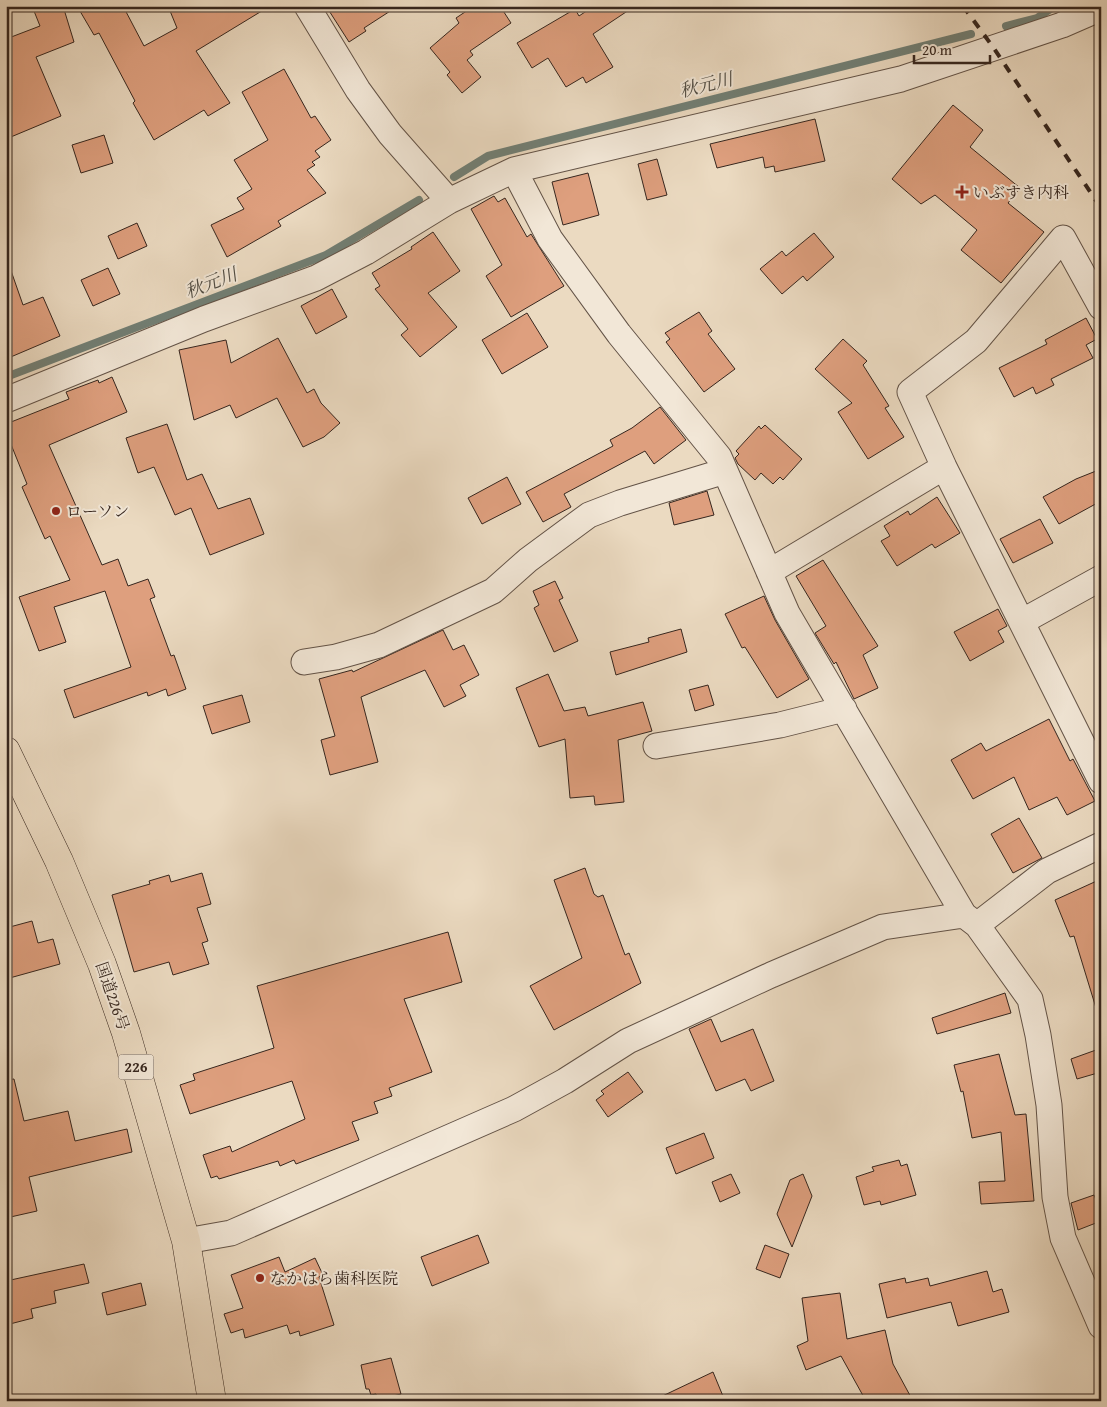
<svg xmlns="http://www.w3.org/2000/svg" width="1107" height="1407" font-family="'Gentium Book Plus','Noto Serif JP',serif">
  <style>
    .lines { fill: none; stroke-linecap: round; stroke-linejoin: round }
    .stream { stroke: #717f75; stroke-width: 8 }
    .building { fill: #de9f7e; stroke: #36261e }
    .minor-casing { stroke: #635347; stroke-width: 27 }
    .trunk-casing { stroke: #36261e; stroke-width: 29 }
    .minor { stroke: #f2e7d7; stroke-width: 25 }
    .trunk { stroke: #ebdac1; stroke-width: 28 }
    .rail { stroke: #36261e; stroke-width: 4; stroke-dasharray: 9 9; stroke-linecap: butt }
    .poi-dot { fill: #8f2418; stroke: #f2e7d7; stroke-width: 2 }
    .labels { text-anchor: middle; stroke-width: 4; stroke-linejoin: round; paint-order: stroke }
    .shield { fill: #f2e7d7; stroke: #6e6056; stroke-width: 1 }
    .shield-label { font-size: 15px; font-weight: bold; fill: #36261e }
    .poi-label { font-size: 16px; fill: #36261e; stroke: #f2e7d7; text-anchor: start }
    .street-label { font-size: 16px; fill: #36261e; stroke: #f2e7d7 }
    .water-label { font-size: 18px; font-style: italic; fill: #4f4b42; stroke: #f2e7d7 }
  </style>
  <rect width="100%" height="100%" fill="#ebdac1"/>
  <filter id="stains"><feTurbulence type="fractalNoise" baseFrequency=".004" numOctaves="4"/><feColorMatrix values="0 0 0 0 .2 0 0 0 0 .09 0 0 0 0 .02 0 0 0 .5 -.17"/></filter>
  <radialGradient id="worn" r=".72"><stop offset=".6" stop-color="#630" stop-opacity="0"/><stop offset="1" stop-color="#630" stop-opacity=".3"/></radialGradient>
  <g class="lines">
    <!-- stream -->
    <path class="stream" d="M1006,26L1037,18L1055,6
      M454,177L488,156L971,34
      M6,377L326,255L419,200"/>
  </g>
  <!-- building -->
  <path class="building" d="M32,6H63L74,42L36,57L61,116L6,139V39L40,26Z
    M77,6H123L144,46L177,28L168,6H270L196,51L230,103L208,116L204,110L154,140L133,103L135,101L99,33L94,35Z
    M326,6H398L364,28L366,31L349,42Z
    M474,6H500L511,23L470,51L473,55L467,60L481,77L462,93L447,75L450,72L430,48L459,23L456,18Z
    M594,6H635L593,34L613,67L586,83L583,77L566,87L548,58L532,68L517,43L575,9L579,16Z
    M284,69L311,118L315,116L331,140L315,151L320,157L312,162L315,165L307,170L326,193L278,221L281,226L227,257L211,225L244,209L237,198L252,189L234,160L268,140L242,92Z
    M953,105L983,130L970,147L1020,188L1008,203L1044,232L1001,283L961,250L977,230L935,195L921,204L892,179Z
    M815,119L825,161L775,172L774,166L765,168L763,157L717,168L710,144Z
    M104,135L113,163L81,173L72,145Z
    M657,159L667,195L647,200L638,164Z
    M588,173L599,215L563,225L552,182Z
    M494,196L498,202L505,198L527,237L531,234L564,286L511,317L486,276L502,265L471,209Z
    M137,223L147,246L118,259L108,236Z
    M433,232L460,271L428,293L457,327L420,357L401,335L408,329L375,289L380,286L372,273L412,249L411,247Z
    M814,233L834,257L807,281L803,276L782,294L760,269L782,251L786,256Z
    M6,265H9L23,305L43,297L60,336L6,359Z
    M108,268L120,294L93,306L81,280Z
    M332,289L347,317L316,334L301,306Z
    M699,312L712,331L708,334L735,369L704,392L666,342L670,339L665,333Z
    M527,313L548,347L502,374L482,340Z
    M1086,318L1097,339L1086,345L1093,358L1051,379L1054,385L1036,394L1033,387L1014,397L999,368L1047,344L1045,340Z
    M278,338L307,393L314,389L321,403L340,423L324,437L303,447L277,398L236,418L230,405L194,420L179,350L226,340L231,363Z
    M843,339L867,361L863,365L889,406L885,408L904,437L868,459L838,412L852,403L815,369Z
    M112,377L127,412L49,445L102,565L118,559L128,586L148,579L155,597L150,599L171,656L174,655L186,689L168,696L166,689L148,696L147,692L74,718L64,690L131,667L105,591L54,607L66,642L39,651L19,597L70,580L50,536L45,539L22,487L27,484L6,432V424L69,399L66,392L98,380L99,383Z
    M660,407L686,440L654,464L645,451L564,494L571,507L543,522L526,492L613,446L610,440L632,428Z
    M167,424L187,480L202,474L218,509L250,498L264,534L210,555L191,508L175,515L154,467L138,473L126,438Z
    M765,425L802,459L783,480L780,477L773,484L761,473L755,480L738,464L735,458L739,454L736,451L759,426L761,429Z
    M1101,469V501L1059,524L1043,497L1076,479Z
    M507,477L521,504L482,524L468,498Z
    M707,491L714,515L674,525L669,503Z
    M937,497L960,533L935,548L932,544L897,566L881,541L890,536L884,526L908,511L910,515Z
    M1040,519L1053,543L1013,563L1000,539Z
    M823,560L878,646L863,655L878,688L854,699L836,662L834,664L815,633L826,626L796,576Z
    M555,581L563,598L559,600L578,641L554,652L534,608L539,605L533,591Z
    M764,596L775,620L809,679L777,698L745,647L742,648L725,614Z
    M998,609L1007,626L998,631L1004,642L970,661L954,632Z
    M681,629L687,652L616,675L610,652L649,642L648,638Z
    M443,630L453,650L464,645L479,675L460,685L466,696L444,707L425,670L361,697L378,762L330,775L321,740L335,736L319,679L352,670L353,672Z
    M548,674L564,711L585,707L588,716L643,702L652,731L618,740L624,802L595,805L594,796L570,798L565,739L539,747L516,688Z
    M708,685L714,705L695,711L689,690Z
    M242,695L250,722L212,734L203,706Z
    M1049,719L1070,761L1073,759L1095,801L1067,815L1057,797L1029,810L1014,777L973,799L951,760L981,743L986,751Z
    M1019,818L1042,858L1013,873L991,834Z
    M585,868L594,894L598,897L603,895L625,955L629,953L641,983L554,1030L530,986L582,958L554,880Z
    M202,873L211,904L197,908L208,941L202,943L209,964L173,975L169,962L134,972L112,895L150,884L149,881L169,875L171,882Z
    M1101,879V1007L1096,1008L1074,936L1070,937L1055,900Z
    M32,921L38,943L53,939L60,964L6,979V928Z
    M448,932L462,982L404,999L432,1072L389,1088L392,1096L374,1102L378,1113L352,1122L359,1140L296,1164L294,1160L280,1166L278,1161L219,1179L217,1176L211,1178L203,1155L230,1146L232,1152L305,1119L292,1081L190,1114L180,1085L195,1080L193,1074L274,1048L257,986Z
    M1005,993L1011,1013L937,1034L932,1018Z
    M711,1019L721,1042L753,1029L774,1081L751,1091L745,1079L716,1091L689,1029Z
    M1096,1050L1101,1072L1077,1079L1071,1059Z
    M999,1054L1015,1115L1026,1114L1034,1201L981,1204L979,1182L1005,1181L1001,1132L972,1138L963,1091L961,1092L954,1065Z
    M628,1072L643,1092L608,1117L596,1100L604,1094L601,1091Z
    M14,1079L24,1121L68,1111L75,1141L127,1129L132,1152L29,1177L37,1211L6,1218V1080Z
    M704,1133L714,1158L676,1174L666,1148Z
    M899,1160L901,1166L907,1164L916,1195L881,1205L880,1201L864,1205L856,1177L874,1171L872,1167Z
    M731,1174L740,1193L720,1202L712,1182Z
    M803,1174L812,1196L792,1247L777,1214L790,1180Z
    M1094,1195L1101,1212V1221L1078,1230L1071,1203Z
    M478,1235L489,1263L432,1286L421,1257Z
    M765,1245L789,1254L780,1278L756,1269Z
    M279,1257L285,1272L315,1258L323,1275L319,1277L334,1325L300,1336L299,1331L290,1334L287,1325L245,1338L243,1329L231,1333L224,1314L243,1308L231,1275Z
    M84,1264L89,1283L54,1291L56,1303L31,1309L33,1318L6,1325V1281Z
    M987,1271L993,1292L1002,1289L1009,1312L958,1326L951,1302L887,1318L879,1284L905,1278L906,1283L928,1278L930,1286Z
    M141,1283L146,1305L107,1315L102,1293Z
    M840,1293L847,1339L885,1330L893,1364L913,1401H866L841,1356L806,1370L797,1346L808,1341L802,1298Z
    M391,1358L401,1394L377,1400L376,1394L371,1395L369,1389H366L361,1365Z
    M713,1372L725,1401H652Z"/>
  <g class="lines">
    <!-- minor casing -->
    <g class="minor-casing">
      <path id="minor" d="M307,6L358,90L390,134L449,201
        M514,170L550,239L619,334L719,457L787,613L964,915L977,925L1030,999L1038,1035L1049,1105L1055,1197L1063,1238L1101,1326
        M1101,307L1063,238L976,341L910,392L944,467L1101,781
        M6,400L204,319L316,278L366,252L449,201L514,170L901,79L1062,25L1101,8
        M769,572L944,467
        M1023,621L1101,578
        M304,662L336,657L379,645L493,591L528,560L589,515L620,503L725,471
        M656,746L780,725L844,709
        M977,925L1047,871L1101,845
        M186,1241L231,1233L514,1109L565,1081L628,1041L771,975L883,927L964,915"/>
    </g>
    <!-- trunk casing -->
    <g class="trunk-casing">
      <path id="trunk" d="M6,751L59,861L102,964L126,1033L186,1241L212,1401"/>
    </g>
    <!-- minor -->
    <use href="#minor" class="minor"/>
    <!-- trunk -->
    <use href="#trunk" class="trunk"/>
    <!-- rail -->
    <path class="rail" d="M963,6L993,47L1101,208"/>
  </g>
  <!-- markers -->
  <g class="poi-dot">
    <path d="M959.5 184.5h5v5h5v5h-5v5h-5v-5h-5v-5h5z"/>
    <circle cx="56" cy="511" r="5"/>
    <circle cx="260" cy="1278" r="5"/>
  </g>
  <g class="labels">
    <!-- shield labels -->
    <rect class="shield" x="118.5" y="1054.5" width="35" height="25" rx="4"/>
    <g class="shield-label">
      <text x="136" y="1072">226</text>
    </g>
    <!-- poi labels -->
    <g class="poi-label">
      <text x="973" y="198">いぶすき内科</text>
      <text x="66" y="517">ローソン</text>
      <text x="270" y="1284">なかはら歯科医院</text>
    </g>
    <!-- street labels -->
    <g class="street-label">
      <text transform="translate(113 996) rotate(71)" y="6">国道226号</text>
    </g>
    <!-- water labels -->
    <g class="water-label">
      <text transform="translate(706 85) rotate(-14)" y="6">秋元川</text>
      <text transform="translate(211 283) rotate(-21)" y="6">秋元川</text>
    </g>
  </g>
  <!-- margin -->
  <rect width="1107" height="1407" fill="none" stroke="#ebdac1" stroke-width="25"/>
  <rect x="8" y="8" width="1092" height="1392" fill="none" stroke="#36261e" stroke-width="2.5"/>
  <rect x="12" y="12" width="1082" height="1382" fill="none" stroke="#36261e"/>
  <!-- scale -->
  <path d="M914 55v8h76v-8" fill="none" stroke="#36261e" stroke-width="2.5"/>
  <text x="922" y="55" font-size="15" fill="#36261e" stroke="#f2e7d7" stroke-width="4" paint-order="stroke">20 m</text>
  <rect width="100%" height="100%" filter="url(#stains)"/>
  <rect width="100%" height="100%" fill="url(#worn)"/>
</svg>
